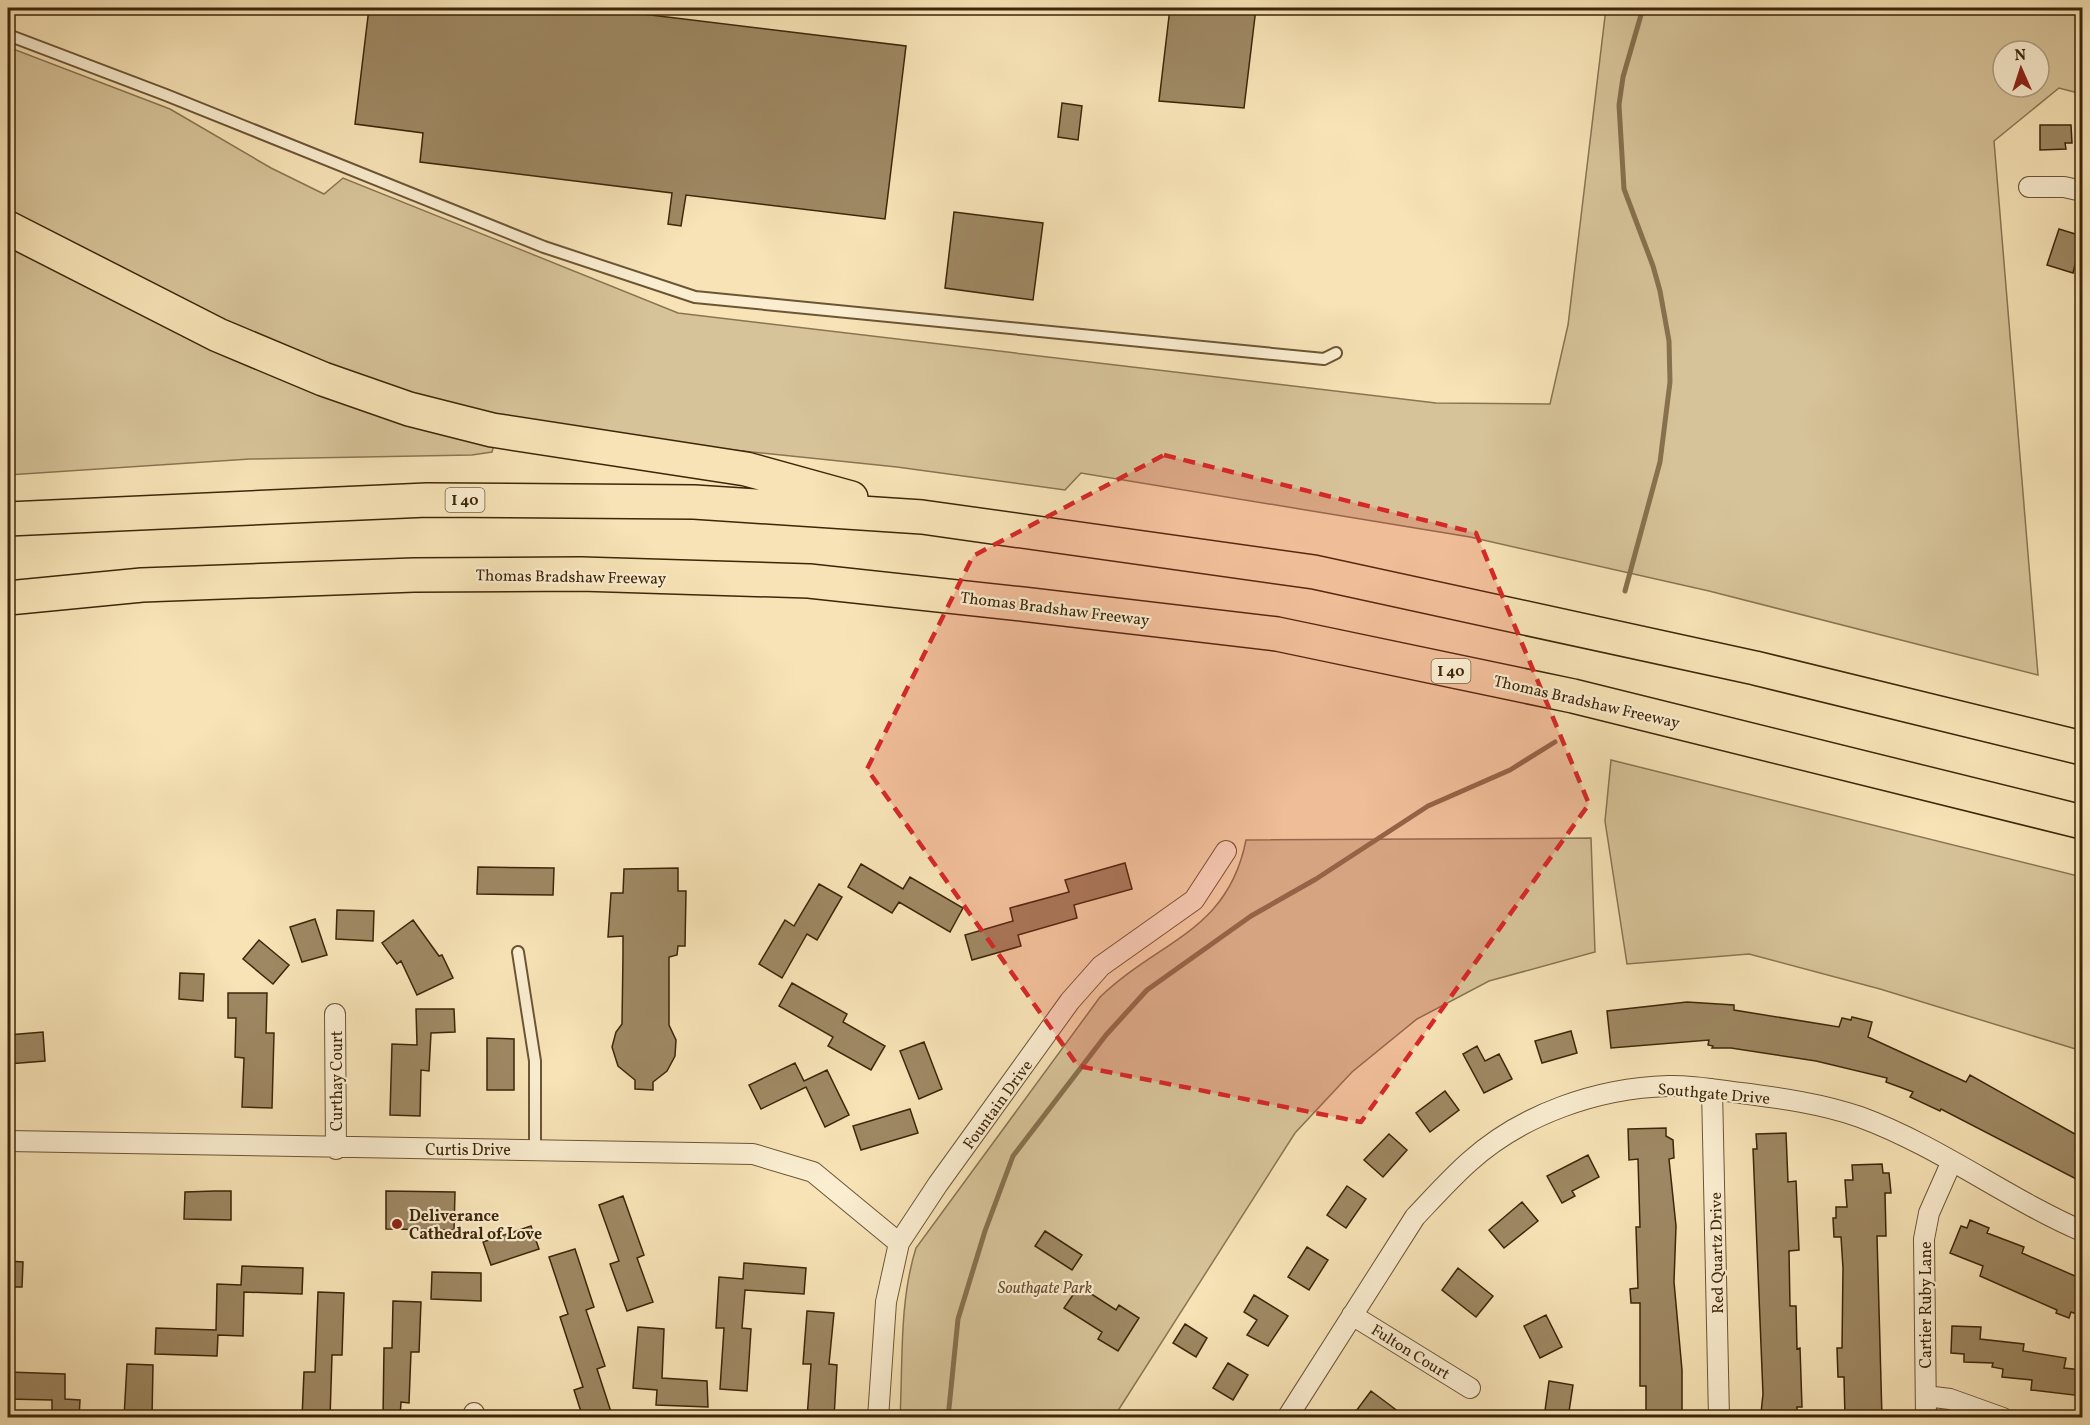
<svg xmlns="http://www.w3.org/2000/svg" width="2090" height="1425" font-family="Vollkorn,serif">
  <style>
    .green { fill: #d7c399; stroke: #8a7452; stroke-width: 1.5; fill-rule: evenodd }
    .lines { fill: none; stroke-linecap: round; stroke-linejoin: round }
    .stream { stroke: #87714e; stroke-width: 5 }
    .building { fill: #9e8863; stroke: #3d260a; stroke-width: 1.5 }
    .service-casing { stroke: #6c5535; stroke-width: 14 }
    .minor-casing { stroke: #6c5535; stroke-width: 22 }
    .motorway-casing { stroke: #3d260a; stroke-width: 36 }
    .service { stroke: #faedd0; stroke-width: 10 }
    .minor { stroke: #faedd0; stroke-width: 20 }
    .motorway { stroke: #f7e3b6; stroke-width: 33 }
    .marked { fill: #d62828; fill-opacity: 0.2; stroke: #d62828; stroke-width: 4.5; stroke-dasharray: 12 8; stroke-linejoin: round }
    .poi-dot { fill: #8f2418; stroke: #faedd0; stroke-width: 2 }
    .labels { text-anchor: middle; stroke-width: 4.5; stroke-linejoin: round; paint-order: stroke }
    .shield { fill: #faedd0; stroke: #766245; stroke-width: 1.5 }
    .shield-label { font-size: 15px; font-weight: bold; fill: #3d260a }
    .street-label { font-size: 16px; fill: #3d260a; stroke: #faedd0 }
    .poi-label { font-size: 16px; font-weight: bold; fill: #3d260a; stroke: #faedd0; text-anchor: start }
    .park-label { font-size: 16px; font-style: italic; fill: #644d2e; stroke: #faedd0 }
  </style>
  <rect width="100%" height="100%" fill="#f7e3b6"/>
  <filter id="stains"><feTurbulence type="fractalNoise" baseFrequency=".00333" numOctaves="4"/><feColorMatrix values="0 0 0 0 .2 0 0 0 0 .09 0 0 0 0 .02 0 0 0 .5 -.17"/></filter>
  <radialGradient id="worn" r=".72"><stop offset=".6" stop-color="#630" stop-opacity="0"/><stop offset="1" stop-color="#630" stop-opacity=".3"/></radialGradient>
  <!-- green -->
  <path class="green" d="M1606,8H2082V94L2059,88L1994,141L2038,675L1709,591L1470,537L1081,473L1065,490L897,467L637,440L496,418L376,386L288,352L8,213V47L170,109L271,168L324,194L343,178L678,313L1436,403L1550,404L1568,325ZM2003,51H2039V87H2003Z
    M8,240L494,444L492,452L472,455L250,459L8,475Z
    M1611,760L2082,877V1051L1880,989L1749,954L1627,964L1605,821Z
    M1591,838L1595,952L1489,981L1417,1019L1352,1072L1295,1133L1114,1417L900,1418C903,1362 899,1302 916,1248L1100,997C1159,940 1228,932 1246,840Z"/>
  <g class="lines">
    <!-- stream -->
    <path class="stream" d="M1625,591L1660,462L1670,382L1669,341L1660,291L1653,266L1624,189L1619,105L1623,77L1643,8
      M948,1418L958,1319L985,1231L1013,1156L1106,1035L1147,990L1251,916L1316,879L1428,806L1510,770L1555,742"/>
  </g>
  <!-- building -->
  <path class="building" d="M369,8H593L906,46L885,219L686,195L681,226L668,224L672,193L420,162L423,133L355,124Z
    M1170,8H1256L1244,108L1159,101Z
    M1062,103L1082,106L1078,140L1058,137Z
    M2040,125H2071L2072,143H2065L2066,149L2040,150Z
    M954,212L1043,223L1033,300L945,288Z
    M2059,229L2082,236L2073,273L2047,265Z
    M1125,863L1132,889L1074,905L1077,918L1018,935L1021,946L972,960L965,935L1013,921L1010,908L1069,892L1065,880Z
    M861,864L903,889L910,877L963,908L950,932L899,902L892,913L848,887Z
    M478,867L554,868L553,895L477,894Z
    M678,868V891H686L685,946H678L677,955L669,957V1025L676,1040L675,1056L667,1071L653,1082V1090L635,1089V1080L618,1066L612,1047L616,1032L622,1024L623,954V936L608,937L611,893H623L624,869Z
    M819,884L842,897L817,940L807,934L782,978L759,964L785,920L794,926Z
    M337,910L374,911L373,941L336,939Z
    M315,919L327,955L302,962L290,927Z
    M413,920L439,956L442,955L453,978L417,995L401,961L397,964L382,943Z
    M259,940L289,965L273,984L243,959Z
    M180,973L204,974L203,1001L179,999Z
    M792,983L847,1014L843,1022L885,1046L871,1070L828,1046L833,1037L779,1006Z
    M228,993H267L266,1033H274L272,1108L242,1107L244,1058L235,1057L236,1018H228Z
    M1687,1002L1734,1005V1010L1839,1027L1842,1018L1851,1020L1852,1017L1872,1022L1868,1037L1966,1082L1970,1075L2082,1138V1182L1941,1109L1940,1111L1910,1097L1913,1092L1886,1082L1887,1078L1816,1061L1731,1048H1712L1713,1046L1708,1045L1709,1040L1611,1048L1607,1011Z
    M416,1009H454L455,1032L431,1033L429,1071L421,1070L420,1116L390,1115L392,1044L417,1045Z
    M1571,1031L1577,1053L1542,1063L1535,1041Z
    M43,1032L45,1061L8,1064V1035Z
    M487,1038L514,1039V1090H487Z
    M924,1042L942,1089L919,1099L900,1051Z
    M1477,1046L1485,1061L1499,1054L1512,1079L1484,1093L1463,1054Z
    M795,1063L804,1081L827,1070L849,1115L825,1127L806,1087L761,1109L749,1085Z
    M1445,1091L1459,1110L1430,1132L1416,1113Z
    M910,1109L918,1133L861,1150L853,1126Z
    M1666,1128V1136L1673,1140L1674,1158L1669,1159L1676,1226L1674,1282L1682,1370V1418H1646V1386H1640V1303H1631L1630,1289L1638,1288L1636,1227H1640L1638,1159L1629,1160L1628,1129Z
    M1786,1133L1788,1182L1796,1181L1799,1250L1789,1251L1790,1306H1796L1797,1349L1800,1348L1802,1407H1797V1418H1769V1413H1761L1763,1394L1753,1149H1757L1756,1134Z
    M1389,1134L1407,1150L1383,1177L1364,1160Z
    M1588,1155L1599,1177L1572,1191L1575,1196L1562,1203L1547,1176Z
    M1882,1164L1883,1173H1889L1891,1193H1885L1886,1236H1877L1882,1418H1845L1844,1377H1838L1837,1348H1842L1843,1268L1841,1237H1834L1833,1218H1836V1207H1847L1845,1180H1853L1852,1165Z
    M1347,1186L1366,1199L1346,1228L1327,1215Z
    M215,1191H231V1220L184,1219L185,1192Z
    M386,1191L455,1192L454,1230L386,1229Z
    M623,1196L644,1255L637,1258L653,1302L627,1311L610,1264L619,1261L599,1205Z
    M1522,1202L1538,1221L1504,1248L1489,1230Z
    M1970,1220L1989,1228L1987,1233L2024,1247L2022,1253L2082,1279V1316L2071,1312L2069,1318L2056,1313L2057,1310L1980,1276L1983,1266L1950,1253L1961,1226L1967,1228Z
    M531,1226L539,1249L491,1265L483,1242Z
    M1045,1231L1082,1255L1072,1270L1035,1246Z
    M1307,1247L1328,1260L1309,1290L1288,1277Z
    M575,1249L594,1307L586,1310L605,1366L597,1369L613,1418H583L574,1390L583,1387L560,1317L568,1314L549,1257Z
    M8,1261L23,1262L22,1287H8Z
    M744,1263L806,1268L804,1294L745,1290L742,1328L751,1329L747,1391L720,1389L724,1328H716L719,1277L743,1279Z
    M242,1266L303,1268L302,1294L244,1292L243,1336L218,1335L217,1356L155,1354L156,1328L216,1330L217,1284L241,1285Z
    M1458,1268L1493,1296L1476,1317L1442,1290Z
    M432,1272L481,1273V1301L431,1299Z
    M1079,1286L1116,1310L1119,1305L1139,1318L1118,1351L1098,1339L1102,1332L1064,1308Z
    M318,1292L344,1293L342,1355H332L330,1418H302L304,1372H315Z
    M1254,1295L1288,1316L1268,1346L1247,1335L1257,1320L1244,1312Z
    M393,1301L421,1302L419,1352H411L409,1403L401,1402L400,1418H383L384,1348H392Z
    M807,1311L834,1313L829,1364L837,1365L834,1418H807L811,1364H803Z
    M1546,1315L1562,1347L1540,1358L1524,1326Z
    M1185,1324L1207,1338L1196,1357L1173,1343Z
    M1952,1326L1981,1327L1980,1339L2024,1344L2023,1351L2066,1358L2064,1368L2082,1370V1396L2031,1390L2032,1380L2002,1377L2003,1369L1992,1367L1993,1363L1964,1362V1354L1951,1353Z
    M638,1327L664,1329L662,1378L707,1381L708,1407L656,1405L657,1390L633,1388Z
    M1228,1363L1248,1375L1233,1400L1213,1388Z
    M127,1364L153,1365L152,1418H124Z
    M8,1372L65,1374V1399L80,1400L79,1418H52V1400L8,1399Z
    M1549,1381L1573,1385L1568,1418H1544Z
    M1371,1391L1407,1418H1365L1356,1411Z"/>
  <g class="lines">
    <!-- service casing -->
    <g class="service-casing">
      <path id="service" d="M8,35L166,95L544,247L695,297L1324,359L1336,353
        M518,952L535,1061V1150"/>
    </g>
    <!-- minor casing -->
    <g class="minor-casing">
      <path id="minor" d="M2029,187H2064L2082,191
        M335,1014L336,1149
        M1712,1089L1719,1418
        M8,1141L753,1154L813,1172L899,1243
        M1352,1315L1470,1388
        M1926,1396L1950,1399L2003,1418
        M474,1418V1413
        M878,1418L886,1302L899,1243L938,1184L1070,1001L1101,966L1194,900L1226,851
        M1287,1418L1415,1217C1433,1198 1450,1179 1469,1162C1522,1114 1598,1088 1668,1086C1692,1085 1717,1090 1741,1093C1780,1098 1823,1104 1860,1117C1939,1146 2006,1198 2082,1231
        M1926,1418L1924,1239L1929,1213L1952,1161"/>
    </g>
    <!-- motorway casing -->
    <g class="motorway-casing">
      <path id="motorway" d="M8,228L218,335L323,379L409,409L492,430L746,469L851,498
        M8,519L427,500L694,502L922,517L1314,572L1755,668L2082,748
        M8,598L142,585L414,575L581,574L809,581L1022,604L1277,634L1573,696L2082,822"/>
    </g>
    <!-- service -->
    <use href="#service" class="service"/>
    <!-- minor -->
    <use href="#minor" class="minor"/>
    <!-- motorway -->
    <use href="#motorway" class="motorway"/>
  </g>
  <!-- marked area -->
  <path class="marked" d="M1164,455L1476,533L1589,804L1361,1122L1078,1066L867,769L973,556Z"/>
  <!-- markers -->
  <circle class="poi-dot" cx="397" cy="1224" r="6"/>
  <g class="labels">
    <!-- shield labels -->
    <g class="shield">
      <rect x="445.5" y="488" width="39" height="24" rx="4.5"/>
      <rect x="1431.5" y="659" width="39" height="24" rx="4.5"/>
    </g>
    <g class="shield-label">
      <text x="465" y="505">I 40</text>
      <text x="1451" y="676">I 40</text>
    </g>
    <!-- street labels -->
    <g class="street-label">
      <text transform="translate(571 576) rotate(1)" y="6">Thomas Bradshaw Freeway</text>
      <text transform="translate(1055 608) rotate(7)" y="6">Thomas Bradshaw Freeway</text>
      <text transform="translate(1587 701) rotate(13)" y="6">Thomas Bradshaw Freeway</text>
      <text transform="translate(336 1081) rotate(-90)" y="6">Curthay Court</text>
      <text transform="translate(1714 1093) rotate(5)" y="6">Southgate Drive</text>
      <text transform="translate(997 1104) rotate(-54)" y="6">Fountain Drive</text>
      <text x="468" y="1155">Curtis Drive</text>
      <text transform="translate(1716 1253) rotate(-91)" y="6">Red Quartz Drive</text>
      <text transform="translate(1925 1305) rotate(-90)" y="6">Cartier Ruby Lane</text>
      <text transform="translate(1411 1351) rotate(32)" y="6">Fulton Court</text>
    </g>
    <!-- poi labels -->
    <g class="poi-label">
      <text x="409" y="1221">Deliverance<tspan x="409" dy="18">Cathedral of Love</tspan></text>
    </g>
    <!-- park labels -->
    <g class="park-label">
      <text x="1045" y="1293">Southgate Park</text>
    </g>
  </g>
  <!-- margin -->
  <rect width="2090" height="1425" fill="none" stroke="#f7e3b6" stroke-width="30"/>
  <rect x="9" y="9" width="2072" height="1407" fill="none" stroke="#3d260a" stroke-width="3"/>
  <rect x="15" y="15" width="2060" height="1395" fill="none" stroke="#3d260a" stroke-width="1.5"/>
  <!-- north arrow -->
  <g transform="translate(2021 69) rotate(357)"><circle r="28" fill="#faedd0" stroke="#ae9d81" stroke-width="1.5"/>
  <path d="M0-4.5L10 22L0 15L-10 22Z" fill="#8f2418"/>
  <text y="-9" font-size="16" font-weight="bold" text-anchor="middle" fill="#3d260a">N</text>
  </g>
  <rect width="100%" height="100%" filter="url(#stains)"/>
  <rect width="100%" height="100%" fill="url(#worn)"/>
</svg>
